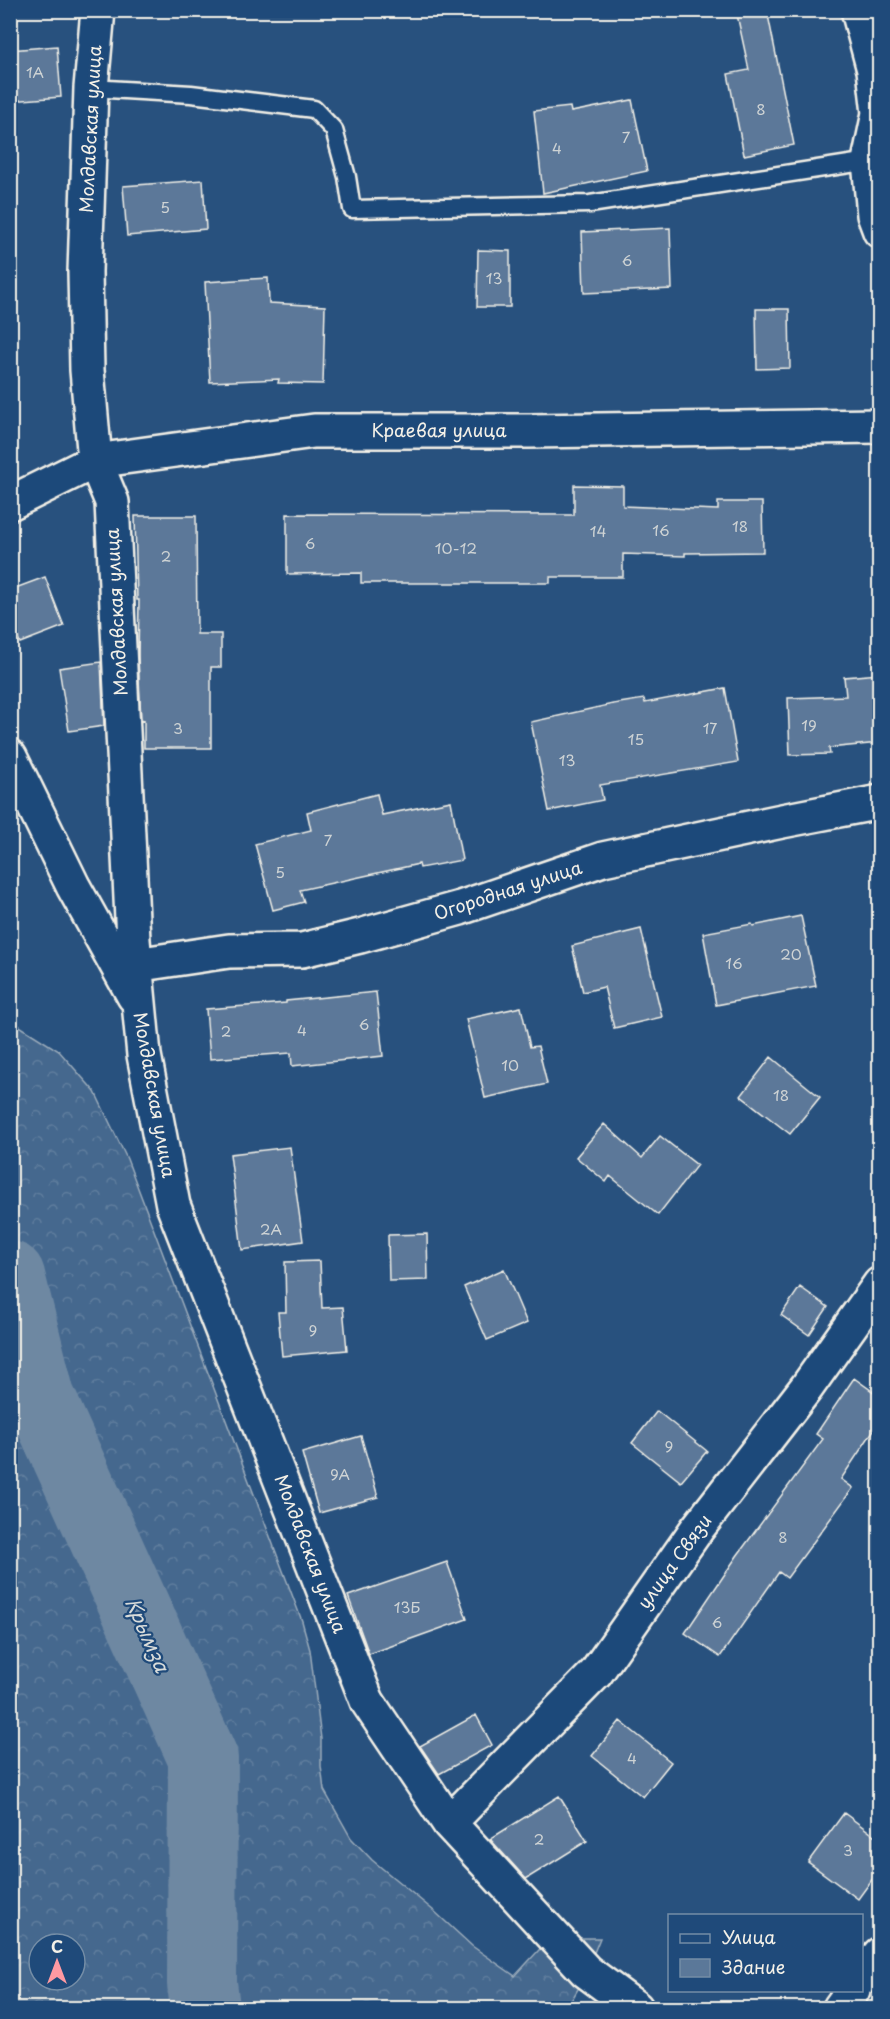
<svg xmlns="http://www.w3.org/2000/svg" width="890" height="2019" font-family="'Playpen Sans',sans-serif">
  <style>
    .forest { fill: url(#forest-crowns); stroke: #9cacbb; stroke-width: 1.5; fill-rule: evenodd }
    .lines { fill: none; stroke-linecap: round; stroke-linejoin: round }
    .river { stroke: #6e88a2; stroke-width: 70 }
    .building { fill: #5b7899; stroke: #f4f1e8; stroke-width: 1.5 }
    .lane-casing { stroke: #f4f1e8; stroke-width: 21 }
    .street-casing { stroke: #f4f1e8; stroke-width: 38 }
    .lane { stroke: #1f4a7a; stroke-width: 16 }
    .street { stroke: #1f4a7a; stroke-width: 33 }
    .labels { text-anchor: middle; stroke-width: 4.5; stroke-linejoin: round; paint-order: stroke }
    .number-label { font-size: 15px; fill: #ced3d4 }
    .street-label { font-size: 18px; fill: #f4f1e8; stroke: #1f4a7a }
    .water-label { font-size: 20px; font-style: italic; fill: #d9dcda; stroke: #1f4a7a }
  </style>
  <defs>
    <pattern id="forest-crowns" width="20" height="18" patternUnits="userSpaceOnUse" patternTransform="scale(1.5)"><rect width="20" height="18" fill="#45688e"/><path d="M2 6a3 3 0 1 1 6 0M12 15a3 3 0 1 1 6 0" fill="none" stroke="#607e9e"/></pattern>
  </defs>
  <rect width="100%" height="100%" fill="#28517e"/>
  <filter id="ink" filterUnits="userSpaceOnUse"><feTurbulence type="fractalNoise" baseFrequency=".0167" numOctaves="2"/><feDisplacementMap in="SourceGraphic" scale="12" xChannelSelector="R" yChannelSelector="G"/><feConvolveMatrix kernelMatrix="1 2 1 2 8 2 1 2 1" color-interpolation-filters="sRGB"/></filter>
  <g filter="url(#ink)">
    <!-- forest -->
    <path class="forest" d="M10,1020L59,1051L95,1092L127,1159L302,1621L310,1650L321,1739V1766L324,1790L351,1838L372,1860L434,1911L472,1946L515,1976L550,1938H600L581,1984L567,2008H11ZM39,1944H75V1980H39Z"/>
    <g class="lines">
      <!-- river -->
      <path class="river" d="M10,1276L40,1397L203,1758L202,1983L205,2008"/>
    </g>
    <!-- building -->
    <path class="building" d="M736,10H767L794,145L744,155L728,74L749,70Z
      M57,46L61,97L10,101V50Z
      M632,100L647,171L543,193L534,111L570,107L571,112Z
      M203,180L206,229L127,236L123,186Z
      M670,228L672,289L584,293L582,232Z
      M478,250L510,251V307H477Z
      M268,278L269,303L325,306L323,384L278,383L279,379L210,382L205,282Z
      M756,309H789L790,368L757,369Z
      M574,485L623,486V506L718,510V502H762L763,552L685,553V556L623,554V577H550V583H361V573L287,574V514L574,515Z
      M135,516H196L197,634H221V667H211V748H144V720L141,721L138,657L139,600H137Z
      M45,577L64,626L20,643L10,618V590Z
      M101,662L104,726L69,731L59,668Z
      M879,674V743L829,748L830,754L790,755L788,698L846,696L844,677Z
      M725,688L738,762L600,785L603,800L549,811L531,722L613,704L644,699L645,703Z
      M377,794L382,815L451,801L462,860L420,868L419,864L300,890L304,902L273,910L255,844L311,830L307,812Z
      M801,916L816,986L716,1005L703,933L752,924L753,926Z
      M641,929L662,1017L614,1028L604,987L583,992L572,946Z
      M376,992L383,1056L292,1066L291,1053L210,1059L206,1009L286,1003V1001Z
      M521,1007L530,1047L538,1046L547,1084L485,1098L466,1019Z
      M771,1057L820,1097L790,1134L741,1096Z
      M604,1124L642,1158L660,1136L697,1165L658,1215L610,1176L606,1182L576,1157Z
      M290,1147L303,1241L242,1250L230,1154Z
      M427,1234L428,1280L389,1281L388,1235Z
      M320,1261L322,1308L343,1307L347,1350L282,1356L278,1312H286L285,1262Z
      M504,1269L527,1323L487,1340L464,1287Z
      M800,1287L828,1307L809,1335L781,1315Z
      M854,1378L879,1396V1422L841,1479L853,1488L787,1578L779,1572L720,1657L685,1633L737,1556L823,1439L816,1434Z
      M657,1411L707,1451L681,1482L632,1443Z
      M361,1436L378,1497L319,1513L302,1453Z
      M447,1562L467,1619L369,1654L348,1596Z
      M476,1715L492,1745L439,1774L420,1746Z
      M620,1721L671,1762L643,1797L592,1756Z
      M559,1796L587,1841L526,1879L490,1839Z
      M844,1813L879,1839V1870L858,1899L808,1862Z"/>
    <g class="lines">
      <!-- lane casing -->
      <g class="lane-casing">
        <path id="lane" d="M91,88L191,94L314,109L334,130L347,177L352,209L590,204L869,161"/>
      </g>
      <!-- street casing -->
      <g class="street-casing">
        <path id="street" d="M98,10L91,88L85,272L87,370L95,461L112,502L133,940L144,1055L173,1205L367,1701L449,1823L586,1971L636,2008
          M858,10L874,70L879,113L869,161L874,215L880,231
          M10,503L95,461L314,431H529L880,426
          M10,757L73,886L134,996
          M135,965L229,951L302,950L360,936L460,908L603,859L782,821L880,802
          M449,1823L596,1673L697,1529L807,1387L880,1284
          M862,1978L880,1954
          M840,2008L853,1990"/>
      </g>
      <!-- lane -->
      <use href="#lane" class="lane"/>
      <!-- street -->
      <use href="#street" class="street"/>
    </g>
  </g>
  <g class="labels">
    <!-- number labels -->
    <g class="number-label">
      <text x="35" y="78">1А</text>
      <text x="761" y="115">8</text>
      <text x="626" y="143">7</text>
      <text x="557" y="154">4</text>
      <text x="165" y="213">5</text>
      <text x="627" y="266">6</text>
      <text x="494" y="284">13</text>
      <text x="740" y="532">18</text>
      <text x="661" y="536">16</text>
      <text x="598" y="537">14</text>
      <text x="310" y="549">6</text>
      <text x="456" y="554">10-12</text>
      <text x="166" y="562">2</text>
      <text x="809" y="731">19</text>
      <text x="178" y="734">3</text>
      <text x="710" y="734">17</text>
      <text x="636" y="745">15</text>
      <text x="567" y="766">13</text>
      <text x="328" y="846">7</text>
      <text x="280" y="878">5</text>
      <text x="791" y="960">20</text>
      <text x="734" y="969">16</text>
      <text x="364" y="1030">6</text>
      <text x="302" y="1036">4</text>
      <text x="226" y="1037">2</text>
      <text x="510" y="1071">10</text>
      <text x="781" y="1101">18</text>
      <text x="271" y="1235">2А</text>
      <text x="313" y="1336">9</text>
      <text x="669" y="1452">9</text>
      <text x="340" y="1480">9А</text>
      <text x="783" y="1543">8</text>
      <text x="407" y="1613">13Б</text>
      <text x="717" y="1628">6</text>
      <text x="632" y="1764">4</text>
      <text x="539" y="1845">2</text>
      <text x="848" y="1856">3</text>
    </g>
    <!-- street labels -->
    <g class="street-label">
      <text transform="translate(91 129) rotate(-87)" y="6">Молдавская улица</text>
      <text x="439" y="437">Краевая улица</text>
      <text transform="translate(117 612) rotate(-93)" y="6">Молдавская улица</text>
      <text transform="translate(508 891) rotate(-18)" y="6">Огородная улица</text>
      <text transform="translate(154 1095) rotate(80)" y="6">Молдавская улица</text>
      <text transform="translate(310 1554) rotate(69)" y="6">Молдавская улица</text>
      <text transform="translate(675 1562) rotate(-54)" y="6">улица Связи</text>
    </g>
    <!-- water labels -->
    <g class="water-label">
      <text transform="translate(147 1635) rotate(66)" y="7">Крымза</text>
    </g>
  </g>
  <!-- margin -->
  <rect width="890" height="2019" fill="none" stroke="#1f4a7a" stroke-width="36"/>
  <rect x="18" y="18" width="854" height="1983" fill="none" stroke="#f4f1e8" stroke-width="2" filter="url(#ink)"/>
  <!-- legend -->
  <rect x="668" y="1914" width="195" height="78" fill="#1f4a7a" stroke="#748da6" stroke-width="1.5"/>
  <rect x="680" y="1934" width="30" height="9" fill="#1f4a7a" stroke="#748da6" stroke-width="1.5"/>
  <text x="722" y="1944" font-size="18" fill="#f4f1e8">Улица</text>
  <rect x="680" y="1959" width="30" height="18" fill="#5b7899" stroke="#748da6" stroke-width="1.5"/>
  <text x="722" y="1974" font-size="18" fill="#f4f1e8">Здание</text>
  <!-- north arrow -->
  <g transform="translate(57 1962)"><circle r="28" fill="#1f4a7a" stroke="#748da6" stroke-width="1.5"/>
  <path d="M0-4.5L10 22L0 15L-10 22Z" fill="#ff9aa2"/>
  <text y="-9" font-size="16" font-weight="bold" text-anchor="middle" fill="#f4f1e8">С</text>
  </g>
</svg>
